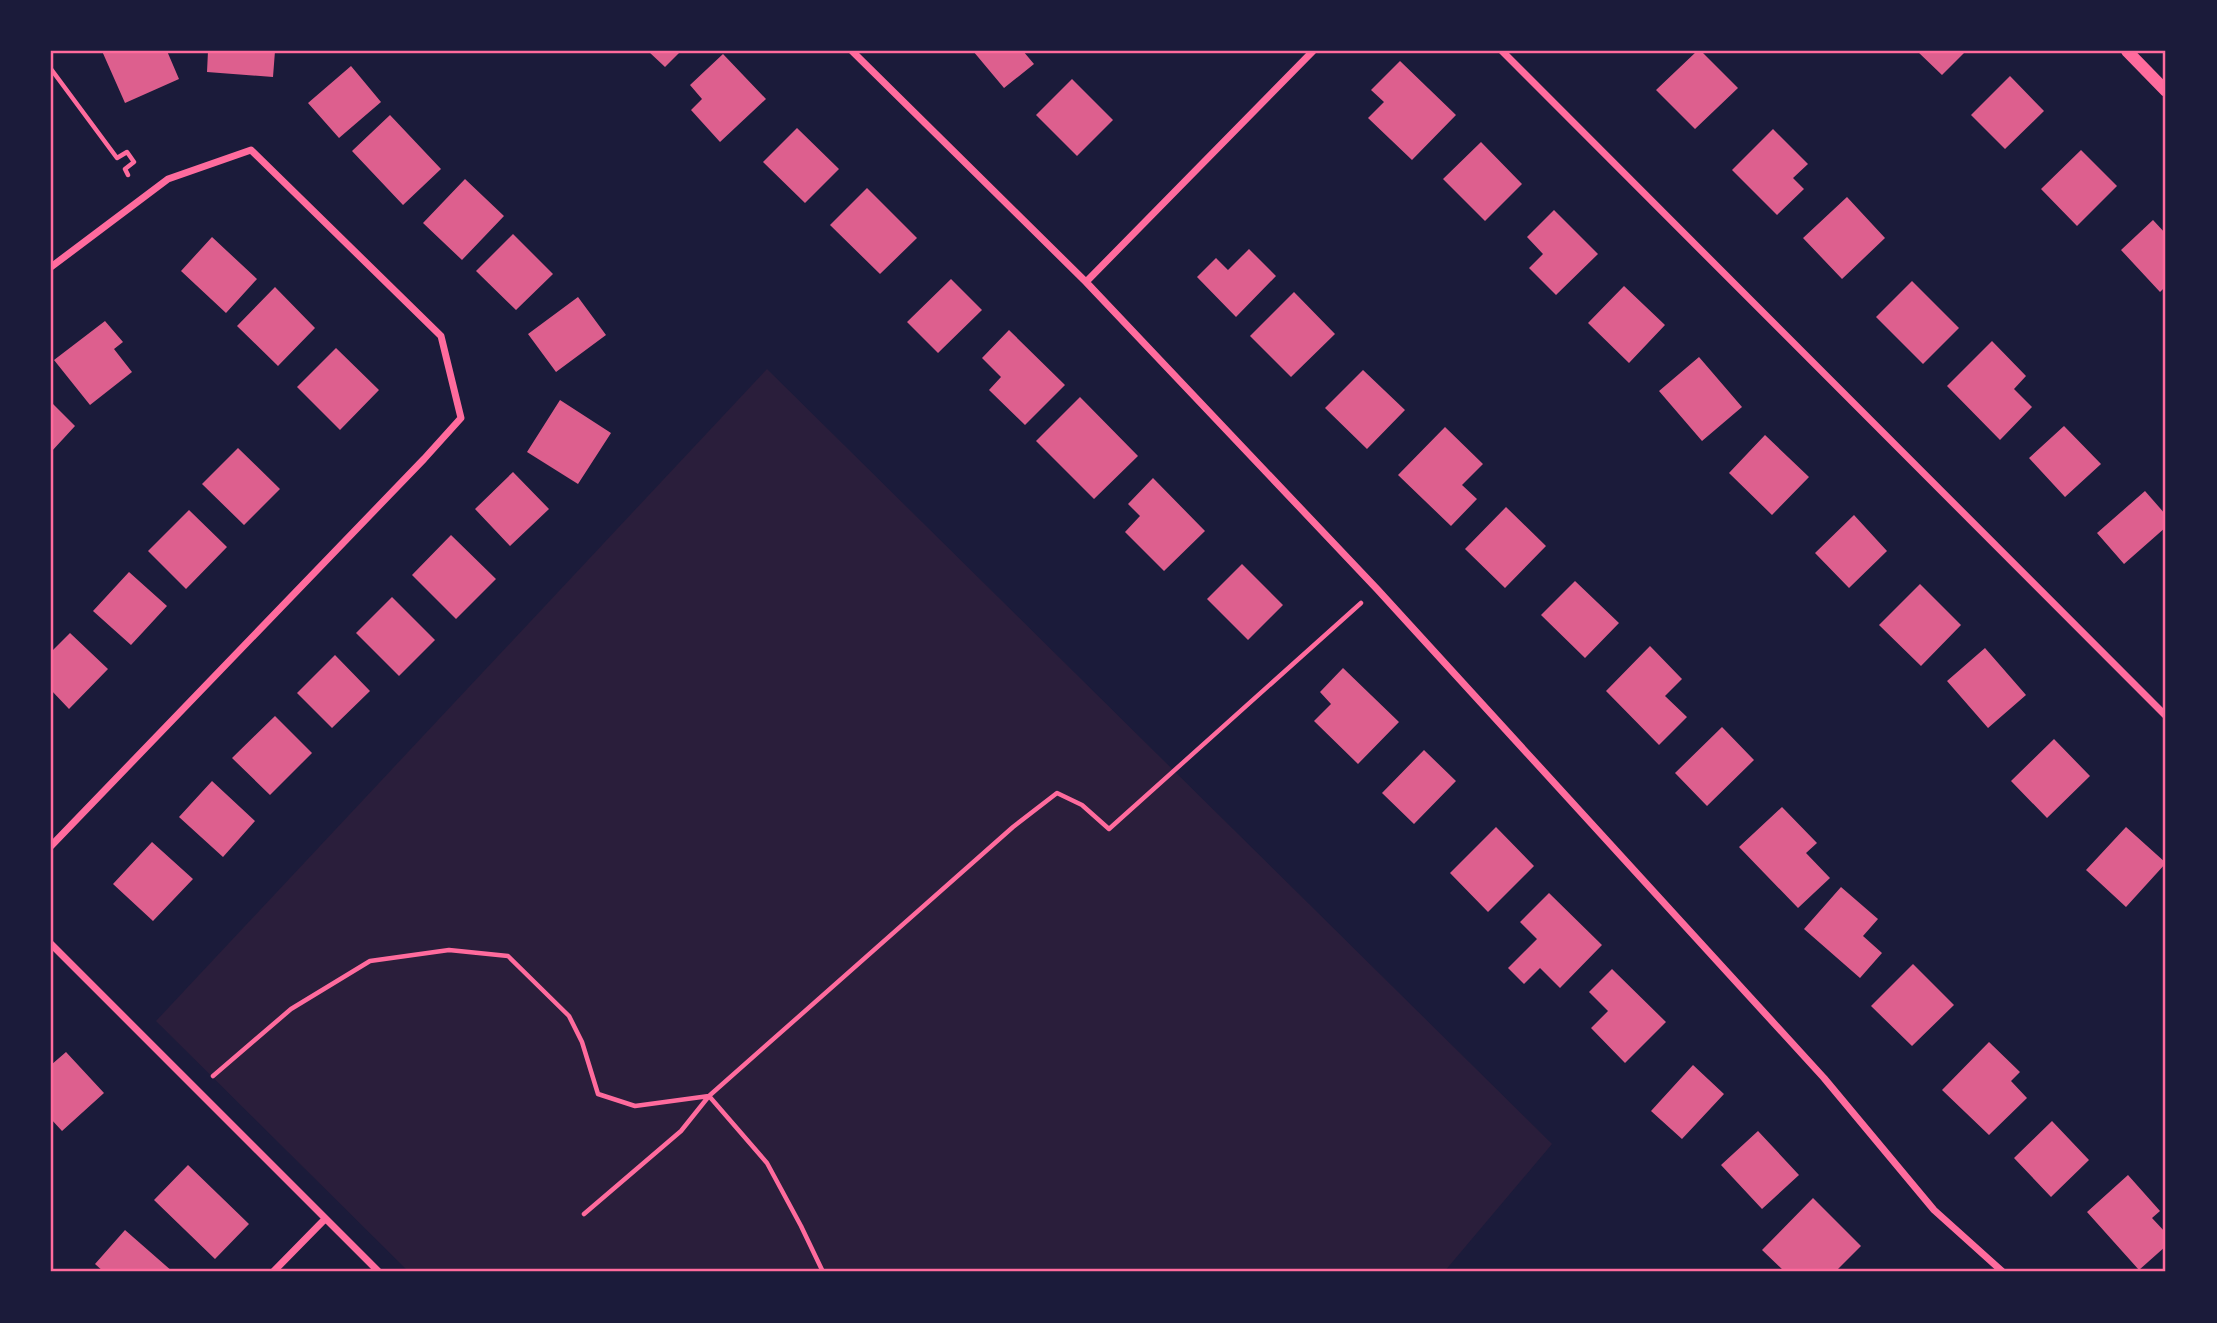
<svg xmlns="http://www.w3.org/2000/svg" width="2217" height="1323" font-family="Lora,serif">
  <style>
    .green { fill: #2a1e3b }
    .building { fill: #dd5f8e }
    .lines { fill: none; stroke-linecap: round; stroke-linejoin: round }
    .path { stroke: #ff6b9d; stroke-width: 4.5 }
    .minor { stroke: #ff6b9d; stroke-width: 7 }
    .tertiary { stroke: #ff6b9d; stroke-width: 12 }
    .neatline { fill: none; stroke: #ff6b9d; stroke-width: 2.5 }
  </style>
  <rect width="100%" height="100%" fill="#1b1b3a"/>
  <!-- green -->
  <path class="green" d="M767,369L1552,1144L1444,1272H409L156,1021Z"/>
  <!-- building -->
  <path class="building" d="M102,51H167L179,79L125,103Z
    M208,51H275L273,77L207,72Z
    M648,51H681L665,67Z
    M973,51H1023L1034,64L1004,88Z
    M1697,51H1701L1738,88L1695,129L1656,90Z
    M1917,51H1966L1942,75Z
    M723,54L766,99L720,142L691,110L702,99L690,85Z
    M1400,61L1456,115L1412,160L1368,118L1384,102L1371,90Z
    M351,66L381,102L339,138L308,103Z
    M2010,76L2044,111L2005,149L1971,115Z
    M1072,79L1113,120L1077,156L1036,115Z
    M390,115L441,169L403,205L352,151Z
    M797,128L839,169L805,203L763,162Z
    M1773,129L1808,164L1793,178L1804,189L1777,215L1732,170Z
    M1481,142L1522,184L1485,221L1443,179Z
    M2081,150L2117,186L2077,226L2041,189Z
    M465,179L504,216L462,260L423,223Z
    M867,188L917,238L880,274L830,225Z
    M1847,197L1885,238L1842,279L1803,238Z
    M1554,210L1598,254L1556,295L1529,268L1543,254L1527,237Z
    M2153,220L2166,234V286L2160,292L2121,250Z
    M513,234L553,274L516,310L476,271Z
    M212,237L257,279L226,313L181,271Z
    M1249,249L1276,276L1236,317L1197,277L1216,258L1228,270Z
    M951,279L982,310L938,353L907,322Z
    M1912,281L1959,328L1923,364L1876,317Z
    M1624,286L1665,325L1629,363L1588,323Z
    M275,287L315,328L278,366L237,326Z
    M1294,292L1335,334L1291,377L1250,336Z
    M578,297L606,335L556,372L528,334Z
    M105,321L123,342L114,349L132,372L90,405L54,360Z
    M1009,330L1065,385L1025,425L989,390L1001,377L982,358Z
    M1992,341L2026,376L2014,389L2032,407L2000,440L1947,386Z
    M336,348L379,390L340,430L297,387Z
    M1699,357L1742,407L1702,441L1659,391Z
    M1363,370L1405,410L1367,449L1325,408Z
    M1080,397L1138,456L1094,499L1036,441Z
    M560,400L611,433L578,484L527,452Z
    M51,402L75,426L51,452Z
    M2064,426L2101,464L2065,497L2029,458Z
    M1445,427L1483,464L1462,485L1477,499L1451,526L1398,475Z
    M1765,435L1809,477L1772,515L1729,473Z
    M238,448L280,489L244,525L202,484Z
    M513,472L549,509L510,546L475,509Z
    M1153,478L1205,531L1164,571L1125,532L1140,516L1128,504Z
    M2145,491L2166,515V527L2124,564L2097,533Z
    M1506,507L1546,546L1505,588L1465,549Z
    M189,510L227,547L186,589L148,551Z
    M1854,515L1887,551L1849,588L1815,553Z
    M451,535L496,579L456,619L412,575Z
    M1242,564L1283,605L1248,640L1207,599Z
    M129,572L167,606L131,645L93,611Z
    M1575,581L1619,623L1585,658L1541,615Z
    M1920,584L1961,625L1921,666L1879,625Z
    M392,597L435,640L399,676L356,633Z
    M70,633L108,669L69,709L51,690V652Z
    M1650,646L1682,679L1665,696L1687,717L1659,745L1606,691Z
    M1985,648L2026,695L1988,728L1947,681Z
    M335,655L370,691L332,728L297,693Z
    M1343,668L1399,722L1358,764L1314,721L1331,704L1320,692Z
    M275,716L312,753L270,795L232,758Z
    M1722,727L1754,760L1707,806L1675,773Z
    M2054,739L2090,776L2047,818L2011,781Z
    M1424,750L1456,781L1414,824L1382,793Z
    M212,781L255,821L223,857L179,817Z
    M1782,807L1817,843L1806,853L1830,878L1798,908L1739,847Z
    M1496,827L1534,866L1488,912L1450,873Z
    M2126,827L2166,863L2126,907L2086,870Z
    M152,842L193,879L153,921L113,884Z
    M1841,887L1878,919L1863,936L1882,953L1860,978L1804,929Z
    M1549,893L1602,945L1560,988L1540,968L1524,984L1508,968L1537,939L1520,922Z
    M1913,964L1954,1005L1912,1046L1871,1006Z
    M1612,969L1666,1022L1625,1063L1591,1028L1608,1011L1589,992Z
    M1989,1042L2020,1072L2011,1081L2027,1098L1989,1135L1942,1090Z
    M66,1052L104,1093L62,1131L51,1119V1065Z
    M1693,1065L1724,1094L1682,1139L1651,1111Z
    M2052,1121L2089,1160L2051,1197L2014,1158Z
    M1758,1131L1799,1175L1762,1209L1721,1165Z
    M188,1165L249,1224L215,1259L154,1200Z
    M2128,1175L2160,1211L2152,1218L2166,1233V1246L2139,1270L2087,1212Z
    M1813,1198L1861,1246L1835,1272H1785L1762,1250Z
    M125,1230L173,1272H104L95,1264Z"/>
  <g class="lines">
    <!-- path -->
    <path class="path" d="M51,69L117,158L127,152L134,162L125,169L128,175
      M213,1076L291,1009L370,961L449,950L508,956L569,1016L582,1042L598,1094L635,1106L709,1096L767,1163L801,1226L823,1272
      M584,1214L681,1131L709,1096L1013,827L1057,793L1082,805L1109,829L1361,603"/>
    <!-- minor -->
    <path class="minor" d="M852,51L1086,282L1377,589L1824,1078L1934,1210L2003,1272
      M1502,51L2166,716
      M51,267L168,179L251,150L441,336L461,418L424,459L51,846
      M1086,282L1313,51
      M51,944L379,1272
      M273,1272L325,1219"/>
    <!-- tertiary -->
    <path class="tertiary" d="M2127,51L2166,91"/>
  </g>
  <!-- border -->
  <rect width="2217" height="1323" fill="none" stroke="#1b1b3a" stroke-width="105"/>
  <rect x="52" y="52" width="2112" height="1218" class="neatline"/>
</svg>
